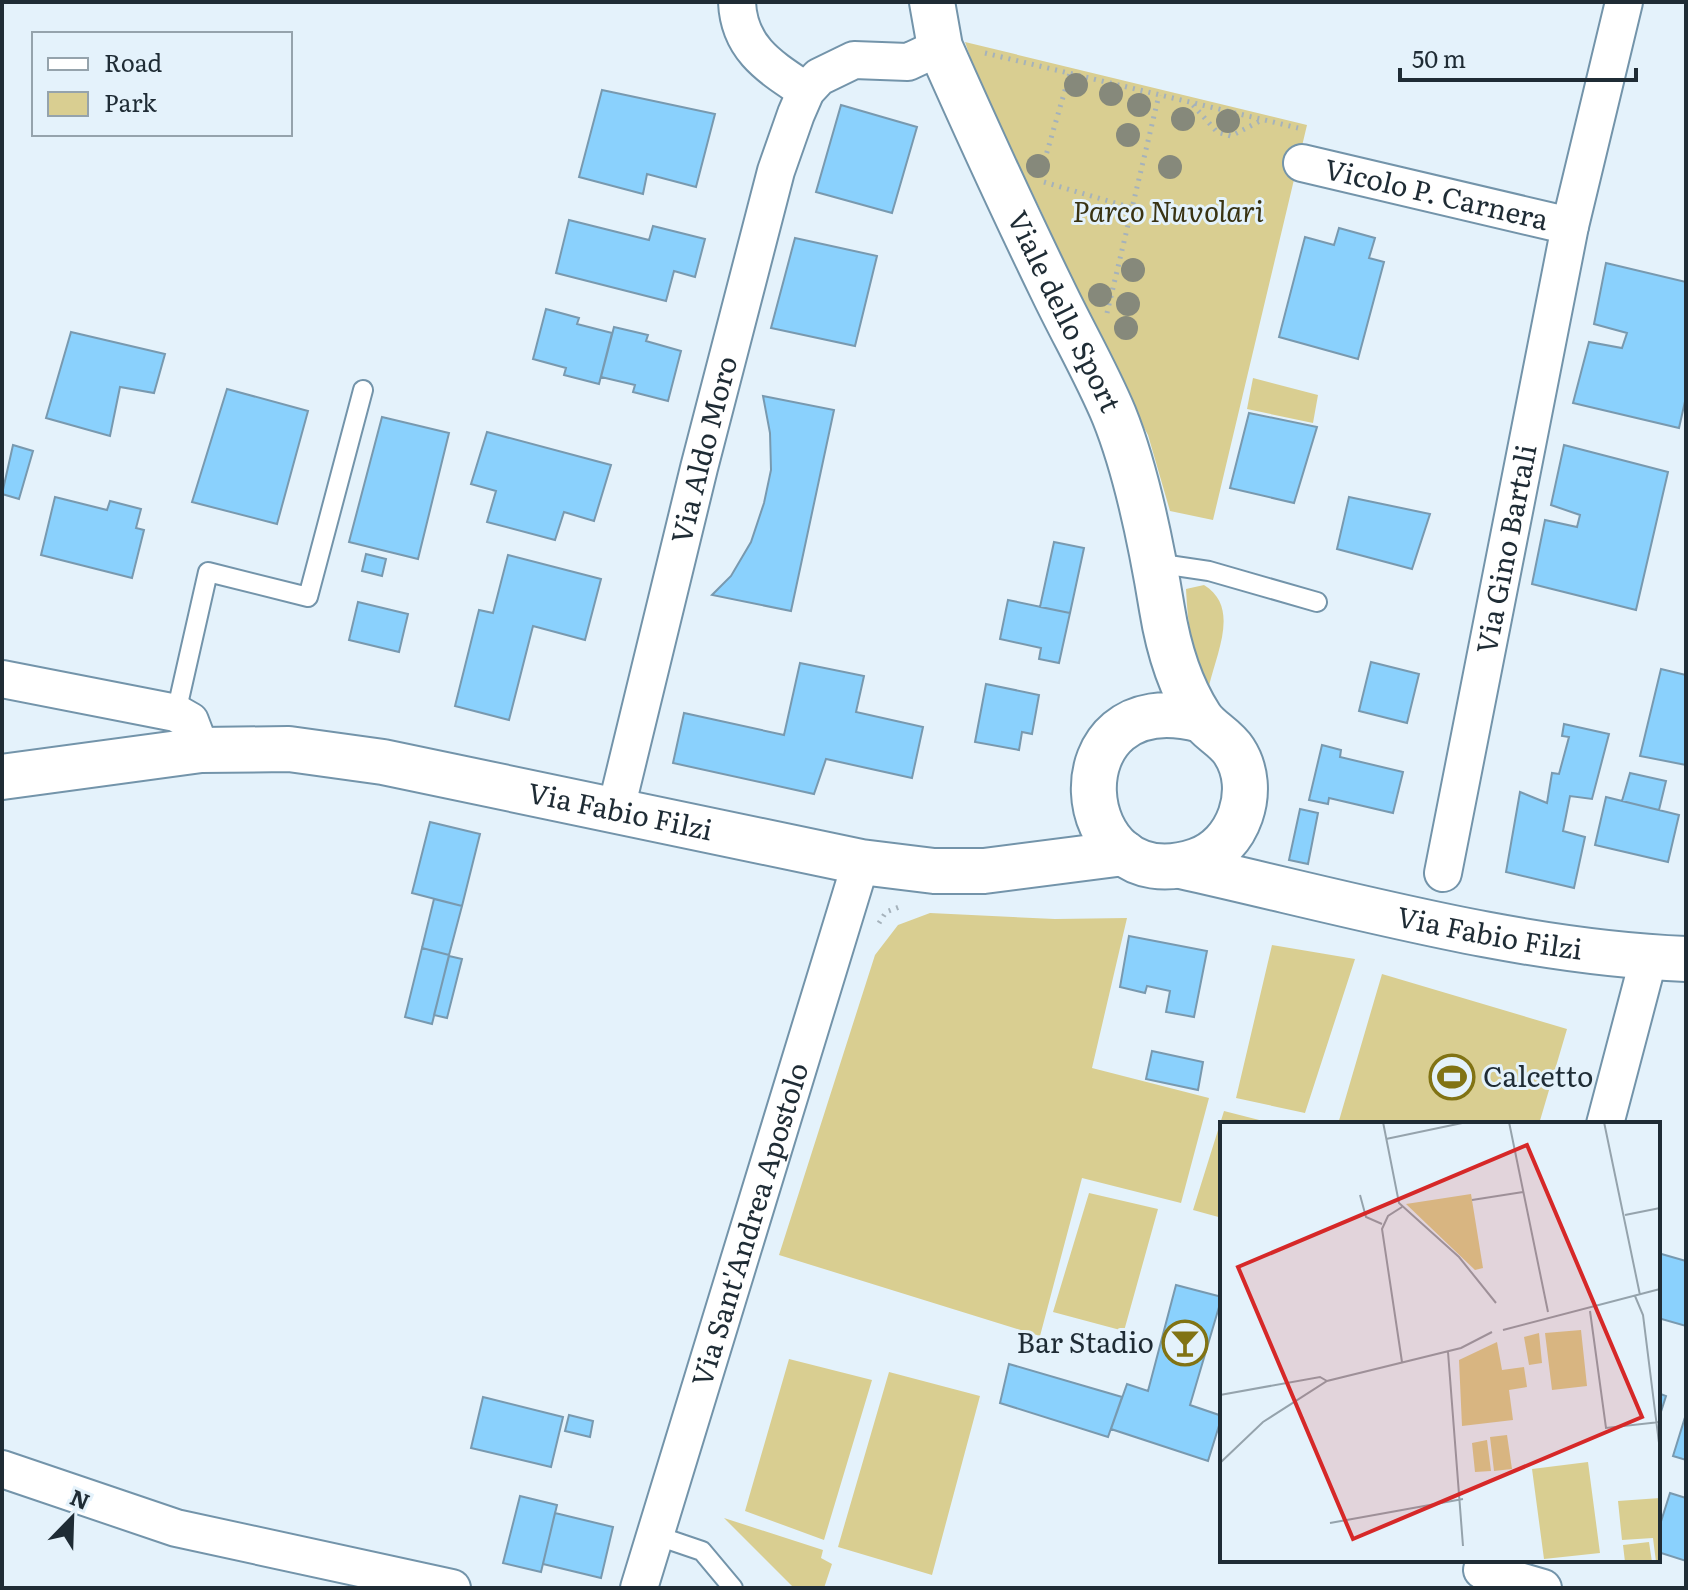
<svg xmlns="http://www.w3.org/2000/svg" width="1688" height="1590" font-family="Literata,serif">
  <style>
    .green { fill: #d9ce91 }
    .building { fill: #8ad1fd; stroke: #7899af; stroke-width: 2 }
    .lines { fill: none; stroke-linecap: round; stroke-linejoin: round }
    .lane-casing { stroke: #7394aa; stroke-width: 22 }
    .street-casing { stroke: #7394aa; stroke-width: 40 }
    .secondary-casing { stroke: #7394aa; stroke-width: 48 }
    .path { stroke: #a5b2bb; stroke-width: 5; stroke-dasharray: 2 6; stroke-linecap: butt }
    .lane { stroke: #fff; stroke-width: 18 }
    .street { stroke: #fff; stroke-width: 36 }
    .secondary { stroke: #fff; stroke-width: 44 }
    .tree { fill: #86897b }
    .labels { text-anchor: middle; stroke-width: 6; stroke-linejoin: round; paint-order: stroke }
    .street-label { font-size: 28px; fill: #1f2c35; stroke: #e4f2fb }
    .park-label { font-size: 28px; font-style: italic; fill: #393313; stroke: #e4f2fb }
    .poi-label { font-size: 28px; fill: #1f2c35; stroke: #e4f2fb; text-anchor: start }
    .inset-road { fill: none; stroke: #95a3ac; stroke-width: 2 }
    .view { fill: #d62828; fill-opacity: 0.15; stroke: #d62828; stroke-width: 4 }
    .inset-edge { fill: none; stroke: #1f2c35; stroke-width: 4 }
  </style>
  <rect width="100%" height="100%" fill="#e4f2fb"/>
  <!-- green -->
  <path class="green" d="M965,42L1307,125L1213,520L1170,511L1148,435L1098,345L1042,213L981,88Z
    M1253,378L1318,395L1313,423L1247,409Z
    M1204,585C1240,607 1217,651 1209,686C1191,655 1188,625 1186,589Z
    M930,913L1055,919L1127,918L1092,1068L1209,1098L1181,1203L1082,1178L1040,1336L779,1255L875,955L898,925Z
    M1272,945L1355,959L1305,1113L1236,1098Z
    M1382,974L1567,1029L1539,1124H1338Z
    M1224,1111L1275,1124H1222V1218L1193,1210Z
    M1089,1193L1158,1209L1124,1331L1053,1312Z
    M789,1359L872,1380L824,1540L745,1511Z
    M889,1372L980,1396L932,1575L838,1547Z
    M724,1518L823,1550L821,1558L832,1564L824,1588H794Z"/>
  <!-- building -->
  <path class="building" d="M602,90L715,114L696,187L647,174L643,194L579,177Z
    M841,105L917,127L892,213L816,192Z
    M569,220L649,240L653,226L705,239L695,277L674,271L666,301L556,273Z
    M1339,228L1375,238L1369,258L1384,262L1358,359L1279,337L1305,237L1334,245Z
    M795,238L877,256L855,346L771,328Z
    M1606,263L1686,282V397L1679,428L1573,403L1589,342L1622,348L1627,333L1594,324Z
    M546,309L579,318L577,324L612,333L599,384L564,375L566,368L533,359Z
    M614,327L648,335L646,341L681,351L668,401L633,392L635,385L601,377Z
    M71,332L165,354L154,393L120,387L110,436L46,418Z
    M227,389L308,411L277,524L192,502Z
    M763,396L834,410L791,611L712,595L731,576L751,542L764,503L771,470L770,433Z
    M1249,413L1317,427L1294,503L1230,488Z
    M382,417L449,433L418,559L349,542Z
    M487,432L611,465L594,521L564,512L555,540L487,522L496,491L471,484Z
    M13,445L33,451L19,499L2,494Z
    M1564,445L1668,472L1636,610L1532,584L1545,520L1577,527L1580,515L1551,505Z
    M55,497L107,510L110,501L141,509L136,528L144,530L132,578L41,555Z
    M1349,497L1430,514L1412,569L1337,549Z
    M1054,542L1084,548L1070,613L1040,607Z
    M366,554L386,559L382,576L362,571Z
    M508,555L601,579L585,640L533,626L509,720L455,706L479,610L493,613Z
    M1008,600L1070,613L1059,663L1039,659L1041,648L1000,639Z
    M358,602L408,614L399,652L349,640Z
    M1371,662L1419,674L1407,723L1359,711Z
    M800,663L864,676L856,712L923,727L912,778L826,759L814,794L673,763L684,713L784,735Z
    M1661,669L1686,675V765L1640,756Z
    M986,684L1039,695L1032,734L1022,732L1019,750L975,742Z
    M1564,724L1609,734L1592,799L1570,796L1563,831L1585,837L1574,888L1506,872L1520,792L1547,803L1552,773L1559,774L1569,737L1562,736Z
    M1322,745L1341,750L1340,757L1403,772L1393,813L1329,798L1328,804L1309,800Z
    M1630,773L1666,781L1659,810L1622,801Z
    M1606,797L1679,815L1668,862L1595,845Z
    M1300,809L1318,813L1308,864L1289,860Z
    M430,822L480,834L462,906L412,893Z
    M434,899L462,906L449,955L422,948Z
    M1129,936L1207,951L1194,1017L1166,1012L1170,991L1147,986L1145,993L1120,987Z
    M422,948L449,955L432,1024L405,1017Z
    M449,956L462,959L447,1018L434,1015Z
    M1152,1051L1203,1062L1198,1090L1146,1079Z
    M1658,1253L1686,1261V1326L1658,1318Z
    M1176,1285L1222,1297L1190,1405L1222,1416L1208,1461L1111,1429L1127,1384L1148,1391Z
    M1009,1364L1122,1397L1108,1437L1000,1403Z
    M1658,1393L1666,1396L1658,1421Z
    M483,1397L563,1417L551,1467L471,1448Z
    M1686,1414V1460L1673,1456Z
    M569,1415L593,1421L590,1437L565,1431Z
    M1670,1493L1686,1498V1561L1658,1552V1531Z
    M520,1496L557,1505L541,1572L503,1563Z
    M555,1513L613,1527L601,1578L543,1564Z"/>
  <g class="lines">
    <!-- lane casing -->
    <g class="lane-casing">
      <path id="lane" d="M1155,563L1209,571L1317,602
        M176,713L208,572L308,597L363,390
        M655,1535L702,1551L733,1588"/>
    </g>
    <!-- street casing -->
    <g class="street-casing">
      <g id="street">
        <path d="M737,2C739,49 770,67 806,91"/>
        <path id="s1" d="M1302,163L1570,226"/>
        <path d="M2,679L176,713L190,721L201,750"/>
        <path id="s2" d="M615,813L699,468L776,171L796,114L806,91L819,77L854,60L908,62L940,47"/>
        <path id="s3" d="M1443,873L1570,226L1624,2"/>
        <path d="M1605,1124L1649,957"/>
        <path d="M2,1469L176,1528L452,1588"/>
        <path d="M1485,1560L1482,1570L1543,1588"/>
        <path id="s4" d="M639,1588L861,862"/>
      </g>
    </g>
    <!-- secondary casing -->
    <g class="secondary-casing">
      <g id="secondary">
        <path id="s5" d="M932,2L940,47C976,128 1013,209 1052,289C1072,331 1096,372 1114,415C1137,472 1152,548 1162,609C1168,646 1180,686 1200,717C1208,730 1225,737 1234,751C1259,789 1239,847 1196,861C1068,904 1050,680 1201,720"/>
        <path id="s6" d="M2,777L201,750L289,749L383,762L861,862L934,871H984L1124,853"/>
        <path id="s7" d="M1181,866C1347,903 1516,952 1686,959"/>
      </g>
    </g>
    <!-- path -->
    <path class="path" d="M985,53L1298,128
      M1193,105L1217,132L1231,136L1262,120
      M1040,176L1070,73
      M1044,182L1132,208
      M1107,313L1159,95
      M879,923L886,912L902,906"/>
    <!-- lane -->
    <use href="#lane" class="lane"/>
    <!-- street -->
    <use href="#street" class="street"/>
    <!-- secondary -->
    <use href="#secondary" class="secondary"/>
  </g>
  <!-- trees -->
  <g class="tree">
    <circle cx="1076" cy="85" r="12"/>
    <circle cx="1111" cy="94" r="12"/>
    <circle cx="1139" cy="105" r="12"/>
    <circle cx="1183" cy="119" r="12"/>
    <circle cx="1228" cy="121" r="12"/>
    <circle cx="1128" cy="135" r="12"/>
    <circle cx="1038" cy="166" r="12"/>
    <circle cx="1170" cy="167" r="12"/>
    <circle cx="1133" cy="270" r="12"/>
    <circle cx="1100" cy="295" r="12"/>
    <circle cx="1128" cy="304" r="12"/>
    <circle cx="1126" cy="328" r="12"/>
  </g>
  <!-- icons -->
  <defs>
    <g id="stadium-ring" transform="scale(2.3)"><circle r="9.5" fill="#e4f2fb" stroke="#817314" stroke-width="1.5"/><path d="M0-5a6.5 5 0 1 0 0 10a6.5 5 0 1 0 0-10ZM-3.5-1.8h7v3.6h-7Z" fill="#817314"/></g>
    <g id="bar-ring" transform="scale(2.3)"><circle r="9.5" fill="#e4f2fb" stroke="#817314" stroke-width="1.5"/><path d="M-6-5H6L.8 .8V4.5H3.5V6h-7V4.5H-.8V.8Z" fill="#817314"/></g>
  </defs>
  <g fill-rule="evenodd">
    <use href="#stadium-ring" x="1452" y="1077"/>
    <use href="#bar-ring" x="1185" y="1343"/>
  </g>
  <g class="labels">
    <!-- street labels -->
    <g class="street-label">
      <text dy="10" stroke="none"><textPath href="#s1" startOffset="138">Vicolo P. Carnera</textPath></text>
      <text dy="10" stroke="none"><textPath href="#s5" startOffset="338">Viale dello Sport</textPath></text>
      <text dy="10" stroke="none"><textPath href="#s2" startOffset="374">Via Aldo Moro</textPath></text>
      <text dy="10" stroke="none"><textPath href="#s3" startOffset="330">Via Gino Bartali</textPath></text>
      <text dy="10" stroke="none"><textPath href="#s6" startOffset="626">Via Fabio Filzi</textPath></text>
      <text dy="10" stroke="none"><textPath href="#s7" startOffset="316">Via Fabio Filzi</textPath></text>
      <text dy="10" stroke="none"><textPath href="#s4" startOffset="380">Via Sant'Andrea Apostolo</textPath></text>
    </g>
    <!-- park labels -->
    <g class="park-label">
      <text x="1168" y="222">Parco Nuvolari</text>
    </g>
    <!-- poi labels -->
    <g class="poi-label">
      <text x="1483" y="1087">Calcetto</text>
      <text x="1154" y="1353" text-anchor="end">Bar Stadio</text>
    </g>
  </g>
  <!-- overview -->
  <g transform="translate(1220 1122)">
    <rect width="440" height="440" fill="#e4f2fb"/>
    <path d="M251,72L263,146L255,148L186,82ZM361,208L367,264L332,268L325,211ZM319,211L322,241L309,243L304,215ZM277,220L282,248L304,245L307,265L289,268L293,298L242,304L239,238ZM287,313L292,347L274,349L270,315ZM267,318L271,349L255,350L252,321ZM368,340L380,431L324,437L312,347ZM440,376V440H436L433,416L402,418L398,379ZM429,420L432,440H405L403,423Z" fill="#d9ce91"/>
    <path class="inset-road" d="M163,0L179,81L239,135L276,181M289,0L328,190M384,0L420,173M166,17L247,0M140,73L146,95L162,102M252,78L303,70M182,85L168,94L162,107L182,240M405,93L440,86M415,174L423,193L440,329M370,189L386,306L440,300M283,208L440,167M228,230L243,424M0,273L100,255L107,259M0,341L43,300L107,259L241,226L272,210M110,401L243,377"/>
    <path class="view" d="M307,23L422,295L133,417L18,145Z"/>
    <rect width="440" height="440" class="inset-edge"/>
  </g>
  <!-- border -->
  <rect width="1688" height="1590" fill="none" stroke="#1f2c35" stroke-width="8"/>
  <!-- legend -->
  <rect x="32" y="32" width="260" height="104" fill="#e4f2fb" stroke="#95a3ac" stroke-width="2"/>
  <rect x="48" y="58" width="40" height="12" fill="#ffffff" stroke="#95a3ac" stroke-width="2"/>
  <text x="104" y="72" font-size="24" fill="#1f2c35">Road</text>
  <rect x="48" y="92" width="40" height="24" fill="#d9ce91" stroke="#95a3ac" stroke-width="2"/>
  <text x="104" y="112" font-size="24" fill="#1f2c35">Park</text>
  <!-- north arrow -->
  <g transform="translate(72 1518) rotate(23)" stroke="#e4f2fb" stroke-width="6" paint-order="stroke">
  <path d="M0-6L14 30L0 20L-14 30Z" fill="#1f2c35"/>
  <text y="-12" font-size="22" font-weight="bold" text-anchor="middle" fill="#1f2c35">N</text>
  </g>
  <!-- scale -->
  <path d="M1400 68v12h236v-12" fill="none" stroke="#1f2c35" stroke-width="4"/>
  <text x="1412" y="68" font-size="24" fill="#1f2c35" stroke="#e4f2fb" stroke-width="6" paint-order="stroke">50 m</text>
</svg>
